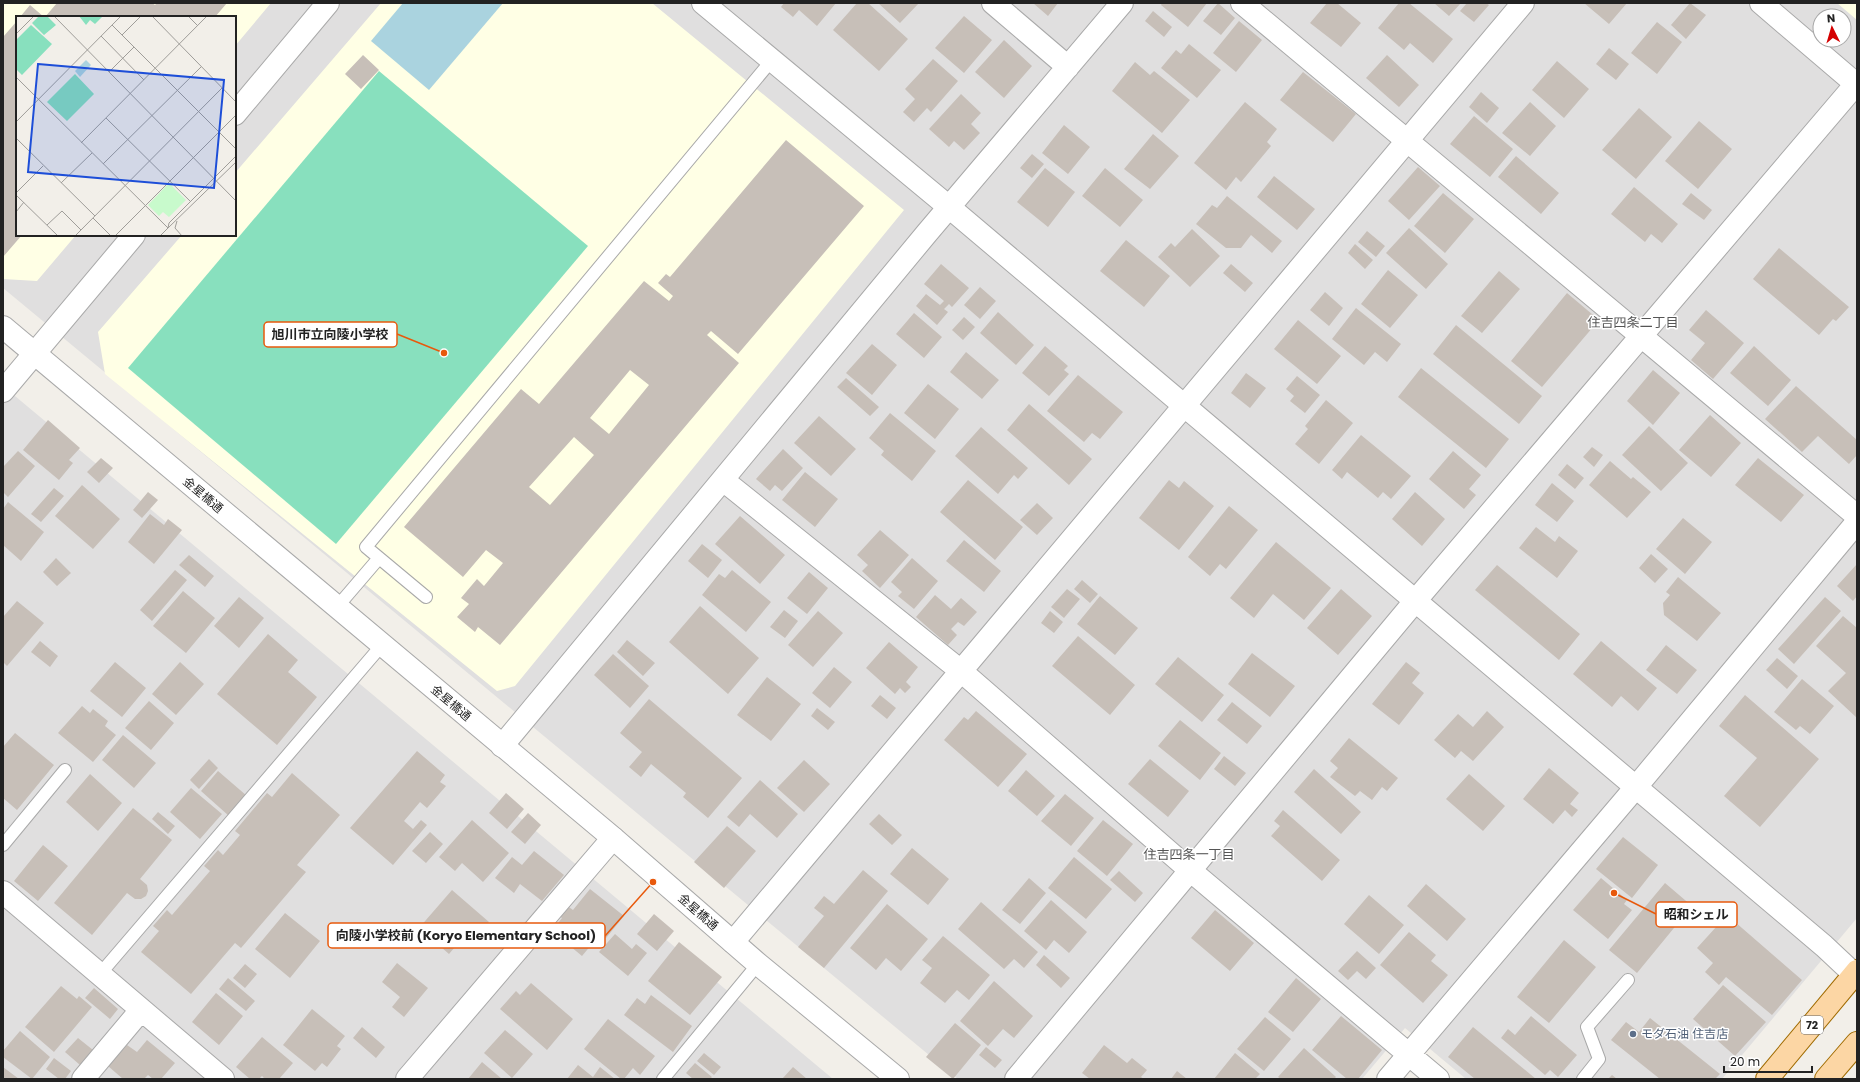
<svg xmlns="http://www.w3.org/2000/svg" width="1860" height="1082" font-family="Poppins,'Noto Sans JP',sans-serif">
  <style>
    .residential { fill: #e0dfdf; fill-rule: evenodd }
    .education { fill: #ffffe5 }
    .pitch { fill: #88e0be }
    .water { fill: #aad3df }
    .building { fill: #c7bfb8; fill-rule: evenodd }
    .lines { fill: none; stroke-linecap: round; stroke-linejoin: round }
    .service-casing { stroke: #a9a9a9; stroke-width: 14 }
    .minor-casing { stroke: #a9a9a9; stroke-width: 24 }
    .tertiary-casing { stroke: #a9a9a9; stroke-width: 24 }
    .primary-casing { stroke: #a06b00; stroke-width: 24 }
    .service { stroke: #fff; stroke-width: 12 }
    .minor { stroke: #fff; stroke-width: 22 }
    .tertiary { stroke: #fff; stroke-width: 22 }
    .primary { stroke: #fcd6a4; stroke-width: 22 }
    .service-dot { fill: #5c6f8a; stroke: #fff; stroke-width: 1.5 }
    .labels { text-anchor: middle; stroke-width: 3; stroke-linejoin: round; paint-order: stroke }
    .shield { fill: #fff; stroke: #646464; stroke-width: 1 }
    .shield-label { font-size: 11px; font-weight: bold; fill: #222 }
    .street-label { font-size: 12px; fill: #222; stroke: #fff }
    .service-label { font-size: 12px; fill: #4e5e75; stroke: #fff; text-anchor: start }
    .neighbourhood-label { font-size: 13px; fill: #555; stroke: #fff }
    .inset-road { fill: none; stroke: #9f9d99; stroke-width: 1 }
    .view { fill: #1d4ed8; fill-opacity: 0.15; stroke: #1d4ed8; stroke-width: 2 }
    .inset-edge { fill: none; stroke: #222; stroke-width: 2 }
    .leader { fill: none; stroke: #e8590c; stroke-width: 1.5 }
    .callout-dot { fill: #e8590c; stroke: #fff; stroke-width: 1.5 }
    .callout { fill: #fff; stroke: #e8590c; stroke-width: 1.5 }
    .callout-label { font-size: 13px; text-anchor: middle; font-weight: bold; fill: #222 }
  </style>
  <rect width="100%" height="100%" fill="#f2efe9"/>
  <!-- residential -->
  <path class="residential" d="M3,3H1857V918L1722,1079H1466L1405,1028L1362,1079H958L3,288ZM1820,16H1844V40H1820ZM17,17H235V235H17Z
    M3,386L833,1079H3Z"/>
  <!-- education -->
  <path class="education" d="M3,3H271L235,46V17H17V235H76L37,281L3,279Z
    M381,3H652L904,210L515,686L497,691L105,374L98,332L182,235H235V173Z
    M1837,3H1857V20Z"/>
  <!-- pitch -->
  <path class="pitch" d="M379,71L588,246L336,544L128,368Z"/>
  <!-- water -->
  <path class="water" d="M403,3H503L429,90L371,41Z"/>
  <!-- building -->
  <path class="building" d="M57,3H152L155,5L157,3H227L215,17H45Z
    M784,3H836L817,26L799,10L793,17L781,7Z
    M857,3H868L908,39L879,71L833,30Z
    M878,3H919L900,23Z
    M1033,3H1058L1048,16Z
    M1162,3H1207L1188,27L1161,5Z
    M1218,3L1235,18L1221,35L1203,21Z
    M1327,3H1337L1361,23L1341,47L1310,23Z
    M1399,3H1409L1453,39L1433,63L1410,43L1404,50L1378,28Z
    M1434,3H1461L1449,16Z
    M1467,3H1486L1489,5L1474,22L1460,11Z
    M1584,3H1627L1609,24Z
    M1690,3L1706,15L1686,39L1671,25Z
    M30,5L44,17H20Z
    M1153,11L1172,27L1164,37L1145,21Z
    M964,16L992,40L964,73L935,48Z
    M17,21V235H22L3,257V37Z
    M1239,21L1262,40L1236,72L1213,53Z
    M1657,22L1682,42L1657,74L1631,53Z
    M1004,40L1032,66L1004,98L975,72Z
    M1189,44L1221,70L1197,98L1161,68L1176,50L1181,54Z
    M1609,48L1629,64L1616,80L1596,64Z
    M363,55L379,70L361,89L345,74Z
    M1387,55L1419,85L1399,107L1366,78Z
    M933,59L958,81L931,112L927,108L914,122L903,112L915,99L905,89Z
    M1557,61L1589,89L1564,118L1532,90Z
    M1135,62L1150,75L1154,71L1190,100L1162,133L1112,91Z
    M1303,72L1356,114L1333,142L1280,100Z
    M1481,92L1499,108L1487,123L1469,107Z
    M961,94L981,113L971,124L980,133L964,150L954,141L949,147L929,129Z
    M1245,102L1277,129L1267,142L1271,146L1241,182L1236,177L1226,190L1194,163Z
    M1530,102L1556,126L1530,156L1502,133Z
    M1639,108L1672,137L1636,179L1602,150Z
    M1474,116L1513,149L1490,177L1450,144Z
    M1699,121L1732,149L1698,189L1665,161Z
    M1064,125L1090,147L1068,174L1042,153Z
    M1153,134L1179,156L1150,189L1124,169Z
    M786,140L864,206L738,354L711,331L707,335L739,363L500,645L478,627L475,632L457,617L469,604L461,598L477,579L484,586L503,563L486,550L463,577L404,527L521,389L539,404L644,281L669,301L673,296L658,283L666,274L670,277ZM630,370L649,385L609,434L590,418ZM574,437L594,455L550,505L529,487Z
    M1032,154L1044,164L1032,178L1020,168Z
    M1516,156L1559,193L1541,214L1498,177Z
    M1418,167L1440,186L1409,220L1388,201Z
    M1045,168L1075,192L1048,227L1017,202Z
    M1105,168L1143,200L1120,227L1082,196Z
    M1274,176L1315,209L1297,230L1257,197Z
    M1634,187L1678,224L1662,243L1651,234L1645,242L1611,214Z
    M1443,193L1474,219L1445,253L1414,226Z
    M1691,193L1712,210L1704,220L1682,204Z
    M1227,196L1282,241L1272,253L1251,235L1241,248H1226L1196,224L1212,205L1217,208Z
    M1409,228L1448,264L1426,289L1386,253Z
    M1192,229L1220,256L1190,287L1158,257L1171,243L1175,247Z
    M1367,231L1385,246L1376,257L1358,242Z
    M1126,240L1170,276L1144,307L1100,271Z
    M1355,244L1373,260L1365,269L1348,253Z
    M1779,248L1849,307L1836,321L1833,319L1819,335L1753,279Z
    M941,264L969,288L952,307L949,304L944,309L948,312L937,325L916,306L926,294L940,305L944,301L924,284Z
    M1231,264L1253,283L1245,292L1223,273Z
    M1388,270L1418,295L1390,328L1361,304Z
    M1499,271L1520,289L1482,333L1461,316Z
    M980,287L996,301L980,319L964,305Z
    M1325,292L1343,308L1329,326L1310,310Z
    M1567,293L1599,320L1542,387L1511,361Z
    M1356,308L1401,344L1387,362L1375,352L1364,365L1332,339Z
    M1706,310L1744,343L1713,379L1691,360L1705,343L1689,330Z
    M998,312L1034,345L1016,365L980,333Z
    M914,313L942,337L924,358L896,334Z
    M964,317L975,327L963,340L952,330Z
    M1298,320L1341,356L1317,384L1274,349Z
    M1456,325L1542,396L1519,424L1433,354Z
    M872,344L897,365L872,395L846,373Z
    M1045,346L1068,366L1064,370L1069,374L1049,396L1022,373Z
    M1754,346L1791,380L1768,406L1730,373Z
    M966,352L999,380L982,399L950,372Z
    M1421,368L1509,439L1486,468L1398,397Z
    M1653,370L1680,393L1653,425L1627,401Z
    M1246,373L1266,388L1250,408L1231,393Z
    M1078,375L1123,412L1100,439L1092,433L1084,442L1047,411Z
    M1297,376L1320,395L1305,413L1290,401L1294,396L1286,389Z
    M846,378L879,407L870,416L837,387Z
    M928,384L959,409L935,439L904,413Z
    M1796,386L1857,440V455L1849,464L1818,436L1802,452L1765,419Z
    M1326,400L1353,423L1319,464L1295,444L1308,429L1305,426Z
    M1029,404L1092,459L1069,485L1007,430Z
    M890,413L936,451L912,481L881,455L884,451L869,438Z
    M1710,415L1741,443L1711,477L1679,450Z
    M819,416L856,449L831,476L794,443Z
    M48,420L80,448L69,460L73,463L59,480L23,450Z
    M1649,426L1688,463L1661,491L1622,455Z
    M981,427L1028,468L1018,479L1014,475L998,494L955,456Z
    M1361,435L1411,476L1391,499L1383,492L1378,498L1347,472L1342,479L1332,470Z
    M1592,447L1603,455L1594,467L1583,457Z
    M783,449L803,468L782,491L775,485L770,491L756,479Z
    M18,451L35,466L8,497L3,492V467Z
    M1453,451L1481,475L1469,489L1476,495L1464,509L1429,479Z
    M101,458L113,468L99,483L87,472Z
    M1758,458L1804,495L1781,522L1735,485Z
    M1610,461L1631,479L1633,477L1651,492L1627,518L1589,485Z
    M1567,464L1584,478L1575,489L1558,475Z
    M805,472L838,499L815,527L782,500Z
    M968,480L1023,527L995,560L940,512Z
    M1169,480L1179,488L1184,481L1214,506L1179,550L1139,518Z
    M1552,483L1574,501L1557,522L1535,505Z
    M82,485L120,519L93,549L55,516Z
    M54,488L64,496L41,522L31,514Z
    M148,492L158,500L142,518L133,510Z
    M1415,492L1445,519L1422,546L1392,519Z
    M8,502L44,532L21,561L3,545V509Z
    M1037,503L1053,518L1037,535L1020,520Z
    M1229,506L1258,530L1226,569L1220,564L1210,576L1188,557Z
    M150,514L164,525L168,519L182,530L154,564L128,542Z
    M740,516L785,555L760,584L715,544Z
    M1683,518L1712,542L1685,574L1656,549Z
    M1536,527L1555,542L1559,536L1578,551L1557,578L1519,548Z
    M880,530L909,555L880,588L862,571L868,565L857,555Z
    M964,540L1001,571L984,592L946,561Z
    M1276,542L1331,588L1304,620L1273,594L1254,618L1230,598Z
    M702,544L722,560L708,578L688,561Z
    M1651,554L1668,569L1655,583L1639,568Z
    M189,555L214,576L205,587L179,565Z
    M56,558L71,573L57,586L43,572Z
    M912,558L938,581L914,609L898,596L902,592L891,582Z
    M1857,564V596L1853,601L1837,586Z
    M1497,565L1580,634L1559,660L1475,590Z
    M175,570L187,580L152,621L140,610Z
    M732,570L771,602L746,632L702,595L719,574L725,578Z
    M809,572L828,588L807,614L787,598Z
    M1678,577L1721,613L1697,641L1664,615L1663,603L1670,595L1666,592Z
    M1082,580L1098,594L1090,603L1074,589Z
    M1067,589L1080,599L1064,618L1051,607Z
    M1341,589L1372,616L1338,655L1307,628Z
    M183,591L215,618L186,653L153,626Z
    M935,595L951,609L961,598L977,612L964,626L958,622L951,629L957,635L948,645L916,617Z
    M1100,596L1138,628L1115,655L1077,624Z
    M239,597L264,618L239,648L214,626Z
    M1825,597L1841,611L1794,664L1778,649Z
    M17,601L44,623L7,666L3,662V617Z
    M700,606L759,658L728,694L669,642Z
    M784,610L798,621L785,638L770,627Z
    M818,611L843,633L813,667L788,645Z
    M1050,611L1063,622L1054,633L1041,623Z
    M1843,616L1857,628V718L1828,691L1846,673L1816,646Z
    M268,634L298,660L288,672L317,697L277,745L217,694Z
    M1078,636L1135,685L1110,715L1052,666Z
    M627,640L655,663L643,676L617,652Z
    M40,641L58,656L50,667L31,652Z
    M1601,641L1657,688L1638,711L1621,696L1612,707L1573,674Z
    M889,642L918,667L906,682L911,687L905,693L900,688L895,694L866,668Z
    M1666,645L1697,670L1677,694L1646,670Z
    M1252,653L1295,686L1270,717L1228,684Z
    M613,654L649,686L630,708L594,675Z
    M1178,657L1224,695L1202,722L1155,684Z
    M1777,658L1798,676L1787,689L1766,670Z
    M115,662L146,688L122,717L90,691Z
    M180,662L204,684L176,715L152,694Z
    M1406,662L1420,673L1412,683L1424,693L1399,725L1372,704Z
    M834,667L852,682L830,708L812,693Z
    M767,677L801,704L771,741L737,715Z
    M1802,679L1834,706L1810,734L1800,726L1796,730L1774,712Z
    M880,695L896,708L887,719L871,706Z
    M1745,695L1819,759L1760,827L1724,796L1757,758L1719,726Z
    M649,699L742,778L708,818L683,797L686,793L651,764L641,777L629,767L642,752L620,733Z
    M149,701L174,723L151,750L125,728Z
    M1232,702L1262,726L1247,744L1217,720Z
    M82,706L90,713L93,709L108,721L105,726L116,735L93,762L58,733Z
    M817,708L835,722L828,730L811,716Z
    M976,711L1027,754L998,787L944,740L964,717L968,720Z
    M1487,711L1504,727L1473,761L1461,751L1455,758L1434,740L1458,714L1473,727Z
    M1180,720L1221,753L1200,780L1158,746Z
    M15,733L54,765L17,810L3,798V747Z
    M123,735L156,763L134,788L102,760Z
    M1349,738L1398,778L1387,791L1382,787L1372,800L1360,791L1355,796L1330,777L1338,768L1330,761Z
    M417,751L445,775L440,782L446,786L427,808L420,802L404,821L413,829L421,820L427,825L393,865L350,828Z
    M1224,756L1246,773L1235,786L1214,769Z
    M209,759L218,768L199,789L190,780Z
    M1150,759L1189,791L1168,817L1128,784Z
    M804,760L830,784L804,812L777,788Z
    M1549,768L1579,793L1570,804L1578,810L1572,817L1565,810L1553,824L1523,799Z
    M1314,769L1361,812L1341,834L1294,792Z
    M1026,770L1055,796L1037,816L1008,791Z
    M218,771L247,796L229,816L201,791Z
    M292,773L340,815L297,865L306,872L241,948L235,943L191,994L141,952L159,931L153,926L167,910L172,915L210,871L204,866L218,850L223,855L240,835L235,831L267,793L272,797Z
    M90,774L122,803L98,831L66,802Z
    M1469,774L1505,806L1483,831L1446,799Z
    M760,780L798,814L777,838L750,814L739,827L727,817Z
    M191,788L222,814L200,839L170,812Z
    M506,793L524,809L507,829L489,813Z
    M1065,794L1094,818L1071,846L1041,821Z
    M133,808L172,840L140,879L147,885L148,891L146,896L141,899H135L127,893L92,935L54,903Z
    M1283,810L1340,860L1322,881L1271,836L1280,826L1274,821Z
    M158,812L175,826L168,834L152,819Z
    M528,813L541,825L525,844L511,832Z
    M879,814L902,835L892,845L869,824Z
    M472,820L509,853L483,882L462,863L455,871L439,857Z
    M1103,820L1133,844L1107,876L1077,851Z
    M727,826L756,851L724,888L694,862Z
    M430,832L443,844L426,863L412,851Z
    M1623,837L1658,865L1632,898L1596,869Z
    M43,845L68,866L38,901L14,881Z
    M912,848L949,879L928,905L890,874Z
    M534,851L564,875L542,901L520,884L514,893L495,878L512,857L522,865Z
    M1074,857L1112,889L1086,919L1048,888Z
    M863,870L888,891L824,968L798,947L824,916L814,908L824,896L834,904Z
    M1119,871L1143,893L1135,902L1110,880Z
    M1029,878L1046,893L1020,924L1002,910Z
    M1601,878L1627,900L1624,904L1632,910L1608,939L1573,910Z
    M1665,883L1692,906L1637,973L1609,950Z
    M1426,884L1466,919L1447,941L1407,906Z
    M590,889L624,916L606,938L602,936L594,946L592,944L582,956L552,931L562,918L558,915L566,905L573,910Z
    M452,890L489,922L467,948L460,941L449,954L419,928Z
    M1369,895L1404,925L1379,954L1344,924Z
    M1051,900L1087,932L1069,953L1054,940L1046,950L1024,931Z
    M981,902L1038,952L1024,968L1014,959L1004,969L958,929Z
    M887,904L928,939L901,971L886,958L876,970L850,948Z
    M1215,910L1254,943L1230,971L1191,938Z
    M285,913L320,941L290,978L255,949Z
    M654,914L674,931L657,951L637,934Z
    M1727,915L1802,980L1772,1015L1726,977L1719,985L1705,972L1713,963L1697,948Z
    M1409,932L1436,955L1431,961L1448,975L1423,1003L1380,965Z
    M615,934L632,949L636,944L647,953L628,976L599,952Z
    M943,936L990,975L969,1000L957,990L945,1003L920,983L932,968L922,960Z
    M1564,940L1596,967L1549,1023L1517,997Z
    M679,942L722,977L690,1015L648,981Z
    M1357,951L1376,968L1366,979L1357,971L1348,980L1338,971Z
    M1044,955L1070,978L1061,988L1036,965Z
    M397,963L428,988L404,1017L392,1007L400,997L382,982Z
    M245,964L257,974L245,988L233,978Z
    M228,978L255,1001L246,1011L219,989Z
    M1296,978L1321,999L1293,1032L1268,1012Z
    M994,981L1033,1016L1014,1038L1003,1029L988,1046L960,1021Z
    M531,983L573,1019L547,1050L500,1009L516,991L520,995Z
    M1723,985L1766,1022L1735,1056L1693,1019Z
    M61,986L77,999L79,996L92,1007L54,1052L25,1027Z
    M94,988L118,1009L110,1019L85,998Z
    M216,993L243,1016L219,1045L192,1022Z
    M651,995L692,1026L673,1052L624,1015L637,998L645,1004Z
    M312,1009L345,1036L337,1046L341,1049L327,1067L322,1063L315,1071L283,1045Z
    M1341,1016L1382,1050L1358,1079H1347L1312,1050Z
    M1531,1016L1577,1055L1558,1077L1550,1070L1545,1075L1501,1038L1508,1029L1515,1035Z
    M1265,1017L1291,1039L1264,1071L1237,1049Z
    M1650,1018L1720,1074L1715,1079H1660L1611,1040L1626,1022L1639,1032Z
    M608,1019L655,1056L640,1075L633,1068L624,1079H621L584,1049Z
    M955,1023L981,1045L953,1079L926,1057Z
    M362,1027L385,1047L376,1058L353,1038Z
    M1473,1027L1536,1079H1475L1448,1057Z
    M505,1030L533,1054L512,1078L484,1053Z
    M20,1031L50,1057L32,1079L3,1057V1051Z
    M262,1037L293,1063L279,1079H265L262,1076L259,1079H250L236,1067Z
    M78,1038L93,1050L80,1065L65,1052Z
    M147,1040L175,1063L161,1079H153L148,1075L144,1079H123L108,1066L127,1045L137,1052Z
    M1104,1045L1127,1063L1132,1058L1147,1070L1141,1077L1144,1079H1090L1082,1073Z
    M986,1047L1002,1060L995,1068L979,1055Z
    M1304,1048L1336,1077L1334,1079H1281L1278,1077Z
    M704,1053L721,1067L714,1075L697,1061Z
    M1235,1053L1260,1074L1255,1079H1214Z
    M54,1058L71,1071L65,1079H59L46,1069Z
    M482,1062L502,1079H468Z
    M695,1063L712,1077L710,1079H693L686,1073Z
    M578,1065L593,1077L600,1067L615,1079H567Z
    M3,1067L19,1079H3Z
    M793,1067L807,1079H782Z
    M1177,1071L1187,1079H1171Z
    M1612,1075L1617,1079H1608Z"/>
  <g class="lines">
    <!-- service casing -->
    <g class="service-casing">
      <path id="service" d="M426,597L366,547L772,60
        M337,607L379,558
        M3,845L65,770
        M100,974L382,645
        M663,1079L758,964
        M1583,1079L1599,1059L1587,1027L1628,980"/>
    </g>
    <!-- minor casing -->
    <g class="minor-casing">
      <path id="minor" d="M703,3L949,207L1824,946L1857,977
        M993,3L1068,67
        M1242,3C1448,173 1651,346 1857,516
        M1761,3L1857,85
        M235,114L328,3
        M3,391L134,235
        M723,480L961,671L1191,871L1438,1079
        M502,746L927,233L1122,3
        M3,892L223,1079
        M733,942L1523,3
        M83,1079L141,1010
        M407,1079L613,838
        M1016,1079L1416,600L1856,84
        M1388,1079L1636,787L1857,522"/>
    </g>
    <!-- tertiary casing -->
    <g class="tertiary-casing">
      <path id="tertiary" d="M3,327L613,838L758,964L898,1079"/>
    </g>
    <!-- primary casing -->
    <g class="primary-casing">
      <path id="primary" d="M1767,1079L1857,971
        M1826,1079L1857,1043"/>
    </g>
    <!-- service -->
    <use href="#service" class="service"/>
    <!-- minor -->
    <use href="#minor" class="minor"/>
    <!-- tertiary -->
    <use href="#tertiary" class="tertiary"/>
    <!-- primary -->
    <use href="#primary" class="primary"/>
  </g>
  <!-- markers -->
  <circle class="service-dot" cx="1633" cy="1034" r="4"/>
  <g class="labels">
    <!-- shield labels -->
    <rect class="shield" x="1801" y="1016" width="22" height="18" rx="3"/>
    <g class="shield-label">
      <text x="1812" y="1029">72</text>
    </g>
    <!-- street labels -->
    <g class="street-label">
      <text transform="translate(203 495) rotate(40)" y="4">金星橋通</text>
      <text transform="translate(451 703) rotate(40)" y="4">金星橋通</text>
      <text transform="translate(698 912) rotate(41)" y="4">金星橋通</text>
    </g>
    <!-- service labels -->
    <g class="service-label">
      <text x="1641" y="1038">モダ石油 住吉店</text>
    </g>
    <!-- neighbourhood labels -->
    <g class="neighbourhood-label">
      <text x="1633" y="327">住吉四条二丁目</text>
      <text x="1189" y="859">住吉四条一丁目</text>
    </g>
  </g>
  <!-- overview -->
  <g transform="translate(16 16)">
    <rect width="220" height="220" fill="#f2efe9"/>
    <path d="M153,167L170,184L153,201L147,196L143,200L132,189Z" fill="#c8facc"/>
    <path d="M23,0H31L40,9L28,19L16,7ZM63,0H87L79,8L74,4L70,9ZM15,9L36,28L6,59L0,53V24ZM59,58L78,78L51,105L31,86Z" fill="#88e0be"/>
    <path d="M70,44L75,49L64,61L59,55Z" fill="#aad3df"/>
    <path class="inset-road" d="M38,0L220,185M136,0L220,86M172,0L182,10M96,9L220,133M0,18L18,0M106,19L125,0M85,20L128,64M93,56L118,31M0,61L152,212L144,220M90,102L175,186M0,106L105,0M0,122L79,200M65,127L191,0M87,148L185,51M45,167L76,137M0,177L27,150M0,179L42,220M0,196L8,186M77,202L95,220M161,205L159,212L166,220M31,209L46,195L65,214M152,212L153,207L220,140M152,212L220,146M59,220L206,72M99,220L220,99"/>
    <path class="view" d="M22,48L208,64L198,172L12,156Z"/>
    <rect width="220" height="220" class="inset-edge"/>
  </g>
  <!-- callouts -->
  <path class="leader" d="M444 353L397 334M1614 893L1656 914M653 882L605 936"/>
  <g class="callout-dot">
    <circle cx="444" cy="353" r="4"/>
    <circle cx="1614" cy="893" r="4"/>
    <circle cx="653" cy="882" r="4"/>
  </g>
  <g class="callout">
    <rect x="264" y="322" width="133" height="25" rx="4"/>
    <rect x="1656" y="902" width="81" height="25" rx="4"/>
    <rect x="328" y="923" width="277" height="25" rx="4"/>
  </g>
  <g class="callout-label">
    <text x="330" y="339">旭川市立向陵小学校</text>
    <text x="1696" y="919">昭和シェル</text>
    <text x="466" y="940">向陵小学校前 (Koryo Elementary School)</text>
  </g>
  <!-- border -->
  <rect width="1860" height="1082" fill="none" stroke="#222222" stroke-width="8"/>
  <!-- north arrow -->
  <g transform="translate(1832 28) rotate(355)"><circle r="19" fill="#ffffff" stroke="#a7a7a7"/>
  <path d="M0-3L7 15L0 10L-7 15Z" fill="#d40000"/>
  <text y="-6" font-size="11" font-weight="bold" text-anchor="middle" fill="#222222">N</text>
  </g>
  <!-- scale -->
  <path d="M1724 1066v6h88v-6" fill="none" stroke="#222222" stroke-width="2"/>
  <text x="1730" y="1066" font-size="12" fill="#222222" stroke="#ffffff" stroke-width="3" paint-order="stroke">20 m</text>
</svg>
